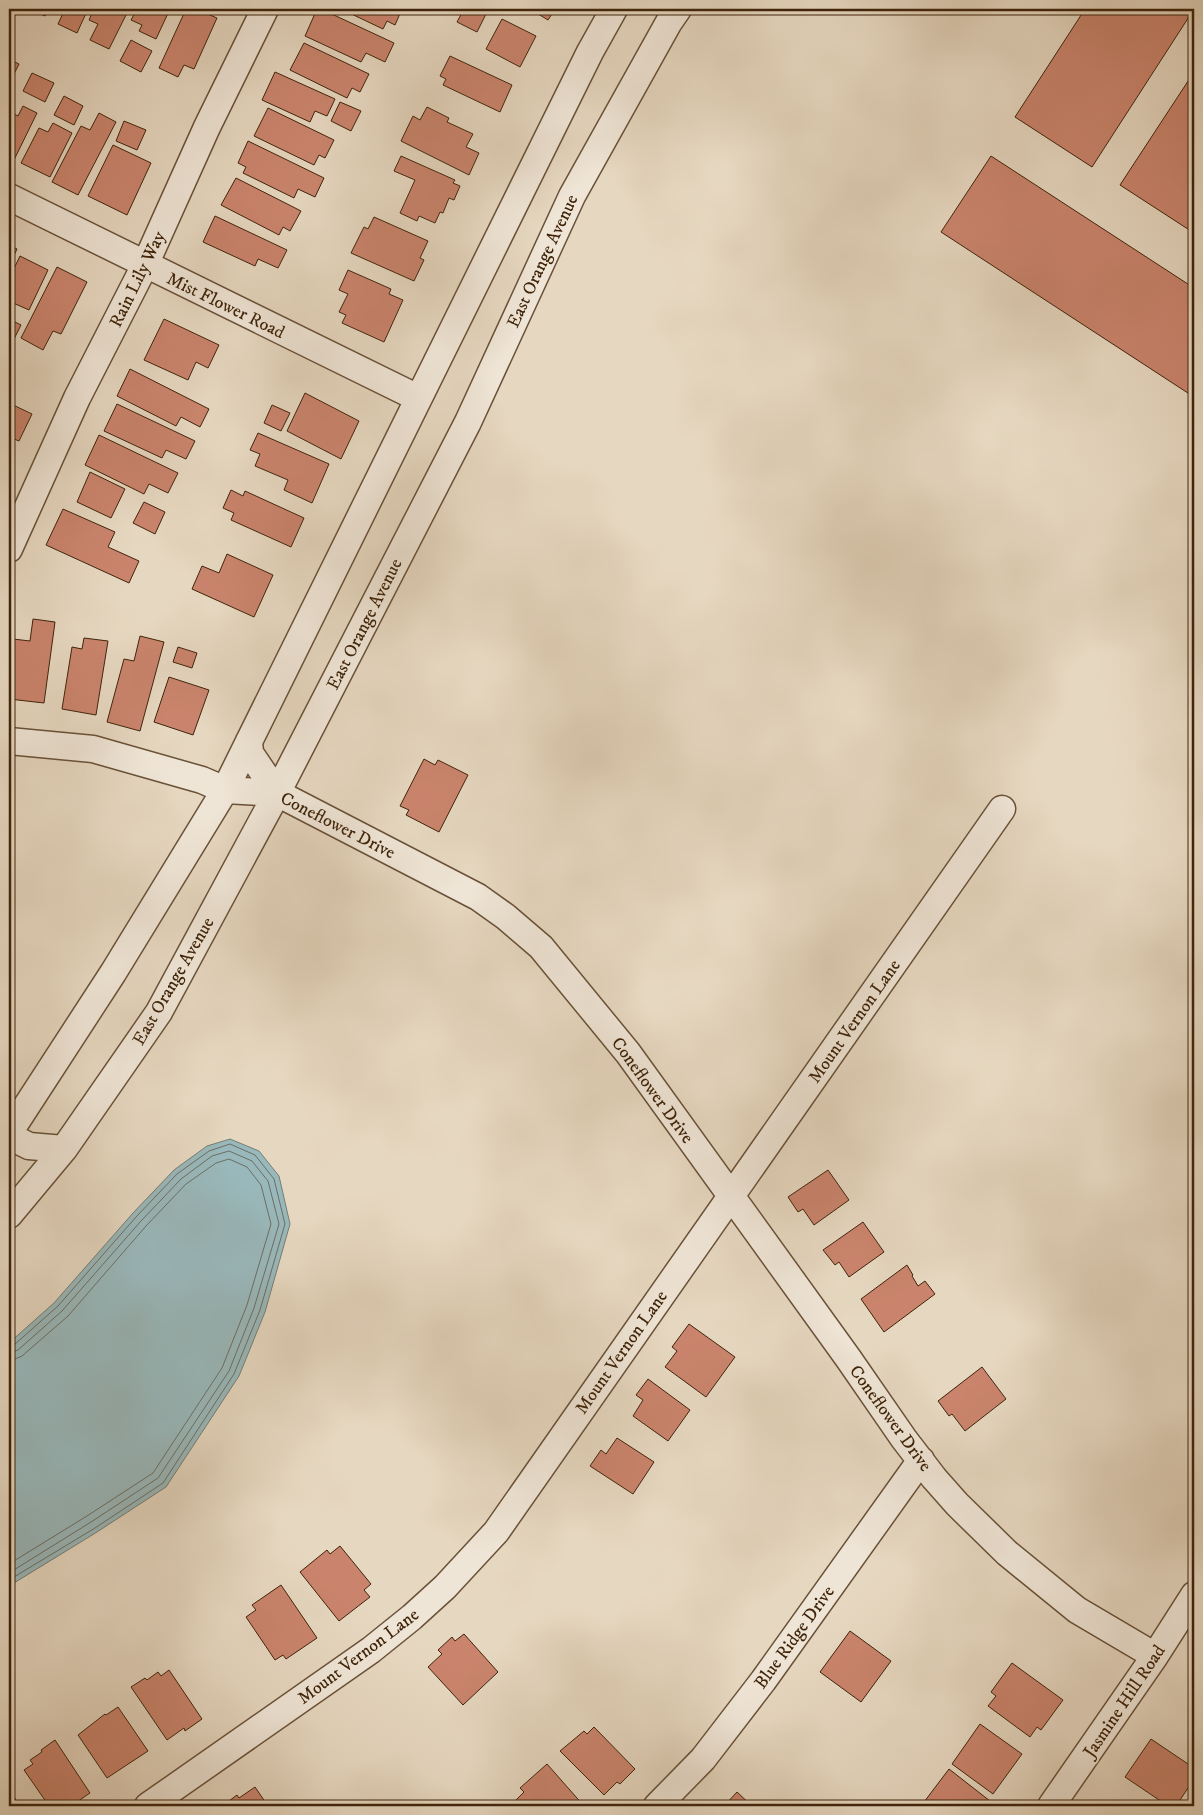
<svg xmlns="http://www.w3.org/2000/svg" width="1203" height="1815" font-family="'IM FELL DW Pica',serif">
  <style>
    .water { fill: #99b8bb; stroke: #757d74 }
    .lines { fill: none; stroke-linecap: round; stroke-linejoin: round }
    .shore { stroke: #6c6e62; stroke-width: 1 }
    .building { fill: #ca846d; stroke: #3f240a }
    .minor-casing { stroke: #695138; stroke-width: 29 }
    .minor { stroke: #efe5d6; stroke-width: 26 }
    .labels { text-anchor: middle; stroke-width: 4; stroke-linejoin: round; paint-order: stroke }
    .street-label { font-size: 18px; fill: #3f240a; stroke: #efe5d6 }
  </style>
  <rect width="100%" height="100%" fill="#e6d7c0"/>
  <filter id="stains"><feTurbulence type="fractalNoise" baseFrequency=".004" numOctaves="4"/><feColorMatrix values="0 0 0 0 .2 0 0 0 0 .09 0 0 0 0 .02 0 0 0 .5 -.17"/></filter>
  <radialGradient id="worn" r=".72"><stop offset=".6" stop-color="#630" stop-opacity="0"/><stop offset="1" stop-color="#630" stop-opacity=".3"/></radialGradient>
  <!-- water -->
  <path class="water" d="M230,1139L259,1151L279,1176L290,1224L265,1312L239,1376L166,1487L97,1532L9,1586V1343L54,1303L133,1213L174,1170L207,1146Z"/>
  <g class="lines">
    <!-- shore -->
    <path class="shore" d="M9,1346L14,1345L58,1306L136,1217L177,1174L209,1151L230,1144L255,1155L274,1179L285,1224L260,1310L234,1374L163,1483L95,1528L9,1580
      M9,1353L18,1350L62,1311L141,1221L181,1179L212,1156L229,1151L252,1161L268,1181L279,1224L254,1308L229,1371L158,1478L91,1522L9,1573
      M9,1360L15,1359L22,1356L68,1316L146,1226L186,1184L216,1163L229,1159L247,1167L261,1185L271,1224L247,1305L222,1368L153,1473L87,1516L9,1564"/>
  </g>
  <!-- building -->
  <path class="building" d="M29,9H48L45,16Z
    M65,9H88L77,33L58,24Z
    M94,9H129L109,49L90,40L98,24L89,20Z
    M137,9H170L156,39L139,31L142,25L131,20Z
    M186,9H196L217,18L194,69L184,65L178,77L159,68Z
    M317,9H321L394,43L385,62L366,53L361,62L305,36Z
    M341,9H402L395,25L387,21L383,29Z
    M464,9H480L487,12L477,32L457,22Z
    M530,9H555L548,20Z
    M1085,9H1194L1092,167L1015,117Z
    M502,19L536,36L520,67L486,49Z
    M131,40L152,51L141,72L120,61Z
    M304,43L369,74L360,92L352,88L347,98L290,70Z
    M450,56L512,85L500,112L443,85L446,79L440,76Z
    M9,59L19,64L9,84Z
    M275,72L335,99L327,116L315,111L310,122L262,100Z
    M1194,72V233L1120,185Z
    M32,73L54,83L45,102L23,91Z
    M64,96L83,106L74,125L54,115Z
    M340,102L361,111L351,131L331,121Z
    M23,106L37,113L12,164L9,163V111L18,116Z
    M427,107L449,118L447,122L473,134L466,147L479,153L469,175L401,141L413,116L420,120Z
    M268,108L334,140L325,158L319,155L314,165L254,136Z
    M99,113L116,122L78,195L52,182L81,126L90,130Z
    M124,121L146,130L137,150L116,141Z
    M53,123L72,133L50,177L21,163L39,128L48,132Z
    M248,141L324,178L315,197L298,189L294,198L243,173L246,167L238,163Z
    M113,145L151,163L127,215L88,196Z
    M401,156L455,180L453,183L460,186L454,200L449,198L443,213L440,212L435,223L419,216L417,221L400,213L415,180L394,171Z
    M991,156L1194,288V397L941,232Z
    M236,178L301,211L290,231L283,227L279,235L221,205Z
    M215,216L287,250L278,268L258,259L255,266L203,242Z
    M374,217L428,241L420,258L424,260L414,281L351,253L364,227L368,229Z
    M9,245L17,249L9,266Z
    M20,256L48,270L29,310L11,302L14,296L9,294V279Z
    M57,267L87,282L61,334L53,331L43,350L21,338Z
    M348,270L391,289L389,294L403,300L384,342L342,323L346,315L339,312L348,294L339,290Z
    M9,319L21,325L11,345L9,344Z
    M164,319L219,345L208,368L196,362L188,380L144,360Z
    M130,369L209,409L200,427L181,417L176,426L117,396Z
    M305,393L359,421L341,459L287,431Z
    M9,403L32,414L19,441L9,437Z
    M117,404L195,441L186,459L166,450L162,458L104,431Z
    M272,405L290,413L281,431L264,423Z
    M258,433L329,464L312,503L284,490L288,480L255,466L260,454L250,450Z
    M99,435L178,473L168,493L149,484L144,494L85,465Z
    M90,472L125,489L111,518L77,502Z
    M231,490L243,496L245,491L304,518L291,547L231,520L234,513L223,508Z
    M144,502L165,512L155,534L133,523Z
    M63,509L115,532L108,547L139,561L129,583L46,545Z
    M227,554L273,575L254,617L192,589L202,566L219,573Z
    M33,619L55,622L44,703L9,699V672L13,639L30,641Z
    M140,636L164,642L140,731L107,722L124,659L134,661Z
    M84,638L108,641L96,715L62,709L72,647L82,649Z
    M178,647L197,653L192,668L173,662Z
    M169,677L209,690L193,735L154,722Z
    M424,759L435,765L438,760L468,775L439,832L406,815L409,810L400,806Z
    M828,1170L849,1200L814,1225L803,1209L798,1212L788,1197Z
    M863,1222L884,1252L849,1277L839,1262L835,1265L823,1250Z
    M907,1265L913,1275L912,1276L918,1286L925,1281L935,1294L884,1332L861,1299Z
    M689,1324L735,1357L706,1397L665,1367L677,1351L672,1347Z
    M982,1367L1006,1399L965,1431L952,1414L949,1416L938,1401Z
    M648,1379L690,1410L668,1441L633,1416L643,1400L636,1395Z
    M617,1438L654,1462L633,1494L590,1466L601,1450L606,1454Z
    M340,1546L371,1584L364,1590L370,1597L339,1621L300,1572L327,1550L330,1554Z
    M281,1585L317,1638L286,1659L283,1655L275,1660L246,1617L256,1610L252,1605Z
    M850,1631L891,1661L861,1702L820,1672Z
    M464,1634L498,1672L463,1705L428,1667L442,1654L438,1650L452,1637L455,1641Z
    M1012,1663L1063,1700L1041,1730L1037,1727L1030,1737L988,1706L996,1696L991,1692Z
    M169,1670L202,1719L185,1731L184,1728L167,1740L131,1687L145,1678L147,1680L158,1672L161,1676Z
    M118,1707L148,1751L107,1778L78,1735L105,1714L106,1715Z
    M980,1724L1022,1754L993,1794L952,1764Z
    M594,1727L635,1769L620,1784L617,1782L604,1795L560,1751L584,1731L587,1734Z
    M1151,1739L1194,1768V1779L1176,1806H1168L1125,1777Z
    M55,1740L90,1793L71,1806H49L24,1770L33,1764L30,1760L42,1752L41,1750Z
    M547,1764L584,1806H519L515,1801L524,1792L520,1788Z
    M949,1769L990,1801L986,1806H921Z
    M255,1787L268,1806H222L237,1795L239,1798Z
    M9,1790L20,1806H9Z
    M737,1792L752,1806H724Z"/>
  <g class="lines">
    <!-- minor casing -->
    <g class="minor-casing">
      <path id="minor" d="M9,197L418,398
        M9,549L77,398L145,265L207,127L265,9
        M9,741L93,749L202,780L225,790L277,793L478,897L506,917L541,947L628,1053L848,1358L904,1439L934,1478L957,1504L1007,1553L1077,1610L1155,1656
        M249,741L250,753L277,793
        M9,1133L113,973L225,790L590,52L614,9
        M9,1136L29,1146L64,1149
        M9,1215L64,1149L159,1012L277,793L468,422L572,196L669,22L678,9
        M148,1806L371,1650L412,1617L445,1587L496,1532L1002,809
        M657,1806L703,1759L763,1681L921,1460
        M1051,1806L1155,1656L1194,1595"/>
    </g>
    <!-- minor -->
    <use href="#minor" class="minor"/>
  </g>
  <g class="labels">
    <!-- street labels -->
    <g class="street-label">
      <text transform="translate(542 261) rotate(-65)" y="6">East Orange Avenue</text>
      <text transform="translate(137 279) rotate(-64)" y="6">Rain Lily Way</text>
      <text transform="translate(226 305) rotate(26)" y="6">Mist Flower Road</text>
      <text transform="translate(364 624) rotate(-63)" y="6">East Orange Avenue</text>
      <text transform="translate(338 825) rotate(27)" y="6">Coneflower Drive</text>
      <text transform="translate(173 981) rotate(-60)" y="6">East Orange Avenue</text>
      <text transform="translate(854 1021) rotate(-55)" y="6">Mount Vernon Lane</text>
      <text transform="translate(653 1090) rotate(54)" y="6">Coneflower Drive</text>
      <text transform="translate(621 1352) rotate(-55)" y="6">Mount Vernon Lane</text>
      <text transform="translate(891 1418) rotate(54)" y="6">Coneflower Drive</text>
      <text transform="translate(794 1637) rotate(-54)" y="6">Blue Ridge Drive</text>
      <text transform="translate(358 1656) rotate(-37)" y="6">Mount Vernon Lane</text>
      <text transform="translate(1124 1701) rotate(-56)" y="6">Jasmine Hill Road</text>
    </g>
  </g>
  <!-- margin -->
  <rect width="1203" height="1815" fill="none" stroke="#e6d7c0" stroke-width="30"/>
  <rect x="10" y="10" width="1183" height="1795" fill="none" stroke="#3f240a" stroke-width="2.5"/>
  <rect x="15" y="15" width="1173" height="1785" fill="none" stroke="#3f240a"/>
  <rect width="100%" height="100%" filter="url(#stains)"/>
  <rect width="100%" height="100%" fill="url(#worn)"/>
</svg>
